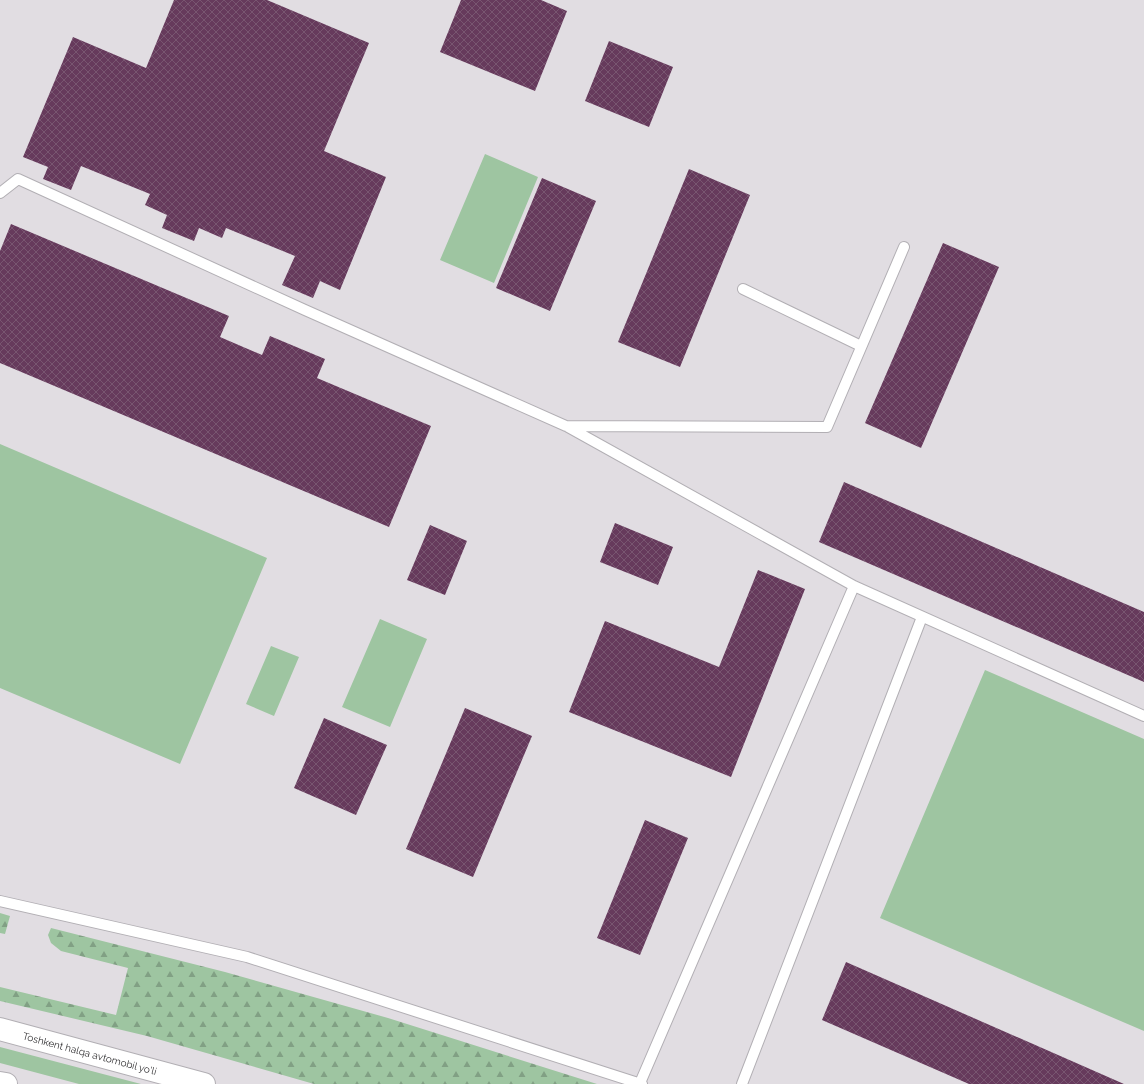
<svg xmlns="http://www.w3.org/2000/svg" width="1144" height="1084" font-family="Raleway,sans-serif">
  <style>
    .green { fill: #9ec5a1 }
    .forest { fill: url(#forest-firs) }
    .building { fill: url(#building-cross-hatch) }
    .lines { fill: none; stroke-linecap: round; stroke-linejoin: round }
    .lane-casing { stroke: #b2afb4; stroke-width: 12 }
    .highway-casing { stroke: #b2afb4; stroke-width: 24 }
    .lane { stroke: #fff; stroke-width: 10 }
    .highway { stroke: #fff; stroke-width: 22 }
    .labels { text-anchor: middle; stroke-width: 4; stroke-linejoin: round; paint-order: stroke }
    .street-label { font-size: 10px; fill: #313032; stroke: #eeeaf0 }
  </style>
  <defs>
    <pattern id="forest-firs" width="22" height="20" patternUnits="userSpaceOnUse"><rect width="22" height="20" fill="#9ec5a1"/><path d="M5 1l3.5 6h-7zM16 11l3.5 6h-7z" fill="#81a084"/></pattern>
    <pattern id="building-cross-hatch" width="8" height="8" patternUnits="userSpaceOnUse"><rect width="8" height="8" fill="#663a5c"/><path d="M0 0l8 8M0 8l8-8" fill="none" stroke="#785570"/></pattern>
  </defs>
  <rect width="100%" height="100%" fill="#e1dde2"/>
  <!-- green -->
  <path class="green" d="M485,154L538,177L494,283L440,260Z
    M0,444L267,558L180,764L0,688Z
    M380,619L427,639L390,727L342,707Z
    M271,646L299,657L274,716L246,704Z
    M985,670L1144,739V1031L880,918Z
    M0,1047L141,1084H79L0,1063Z"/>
  <!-- forest -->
  <path class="forest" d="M0,913L10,916L5,934L0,933Z
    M51,928L225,972L388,1018L597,1084H314L147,1036L0,1001V987L116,1015L128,968L61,951L51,943L48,935Z"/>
  <!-- building -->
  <path class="building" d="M174,0H267L369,43L324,151L386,177L340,290L320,281L313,298L282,285L295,256L226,228L222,238L199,228L194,241L162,228L167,215L145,205L150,194L81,166L71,190L43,179L48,167L23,157L73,37L146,68Z
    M461,0H541L567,11L535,91L440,52Z
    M609,41L673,67L649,127L585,101Z
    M689,169L750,195L680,367L618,342Z
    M542,178L596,201L550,311L496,288Z
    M11,224L229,316L220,337L262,355L270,336L325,359L317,378L431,426L389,527L0,363V251Z
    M943,243L999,267L921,448L865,423Z
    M844,482L1144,612V682L819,542Z
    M615,523L673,547L658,585L600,562Z
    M430,525L467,541L445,595L407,580Z
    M758,570L805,589L731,777L569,712L605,621L719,667Z
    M465,708L532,736L473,877L406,849Z
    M324,718L387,745L356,815L294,788Z
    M645,820L688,838L640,955L597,938Z
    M846,962L1124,1084H969L822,1020Z"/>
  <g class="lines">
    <!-- lane casing -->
    <g class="lane-casing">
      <path id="lane" d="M0,193L18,179L305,310L566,426L827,427L904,247
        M743,289L861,346
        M568,427L854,586L1144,716
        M0,901L247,957L641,1084
        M642,1084L640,1083L854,586
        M742,1084L922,617"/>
    </g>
    <!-- highway casing -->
    <g class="highway-casing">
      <g id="highway">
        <path id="s1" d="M0,1029L204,1084"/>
        <path d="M0,1083L6,1084"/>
      </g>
    </g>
    <!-- lane -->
    <use href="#lane" class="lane"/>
    <!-- highway -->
    <use href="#highway" class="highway"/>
  </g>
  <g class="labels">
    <!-- street labels -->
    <g class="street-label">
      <text dy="4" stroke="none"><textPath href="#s1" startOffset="93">Toshkent halqa avtomobil yo'li</textPath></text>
    </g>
  </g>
</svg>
